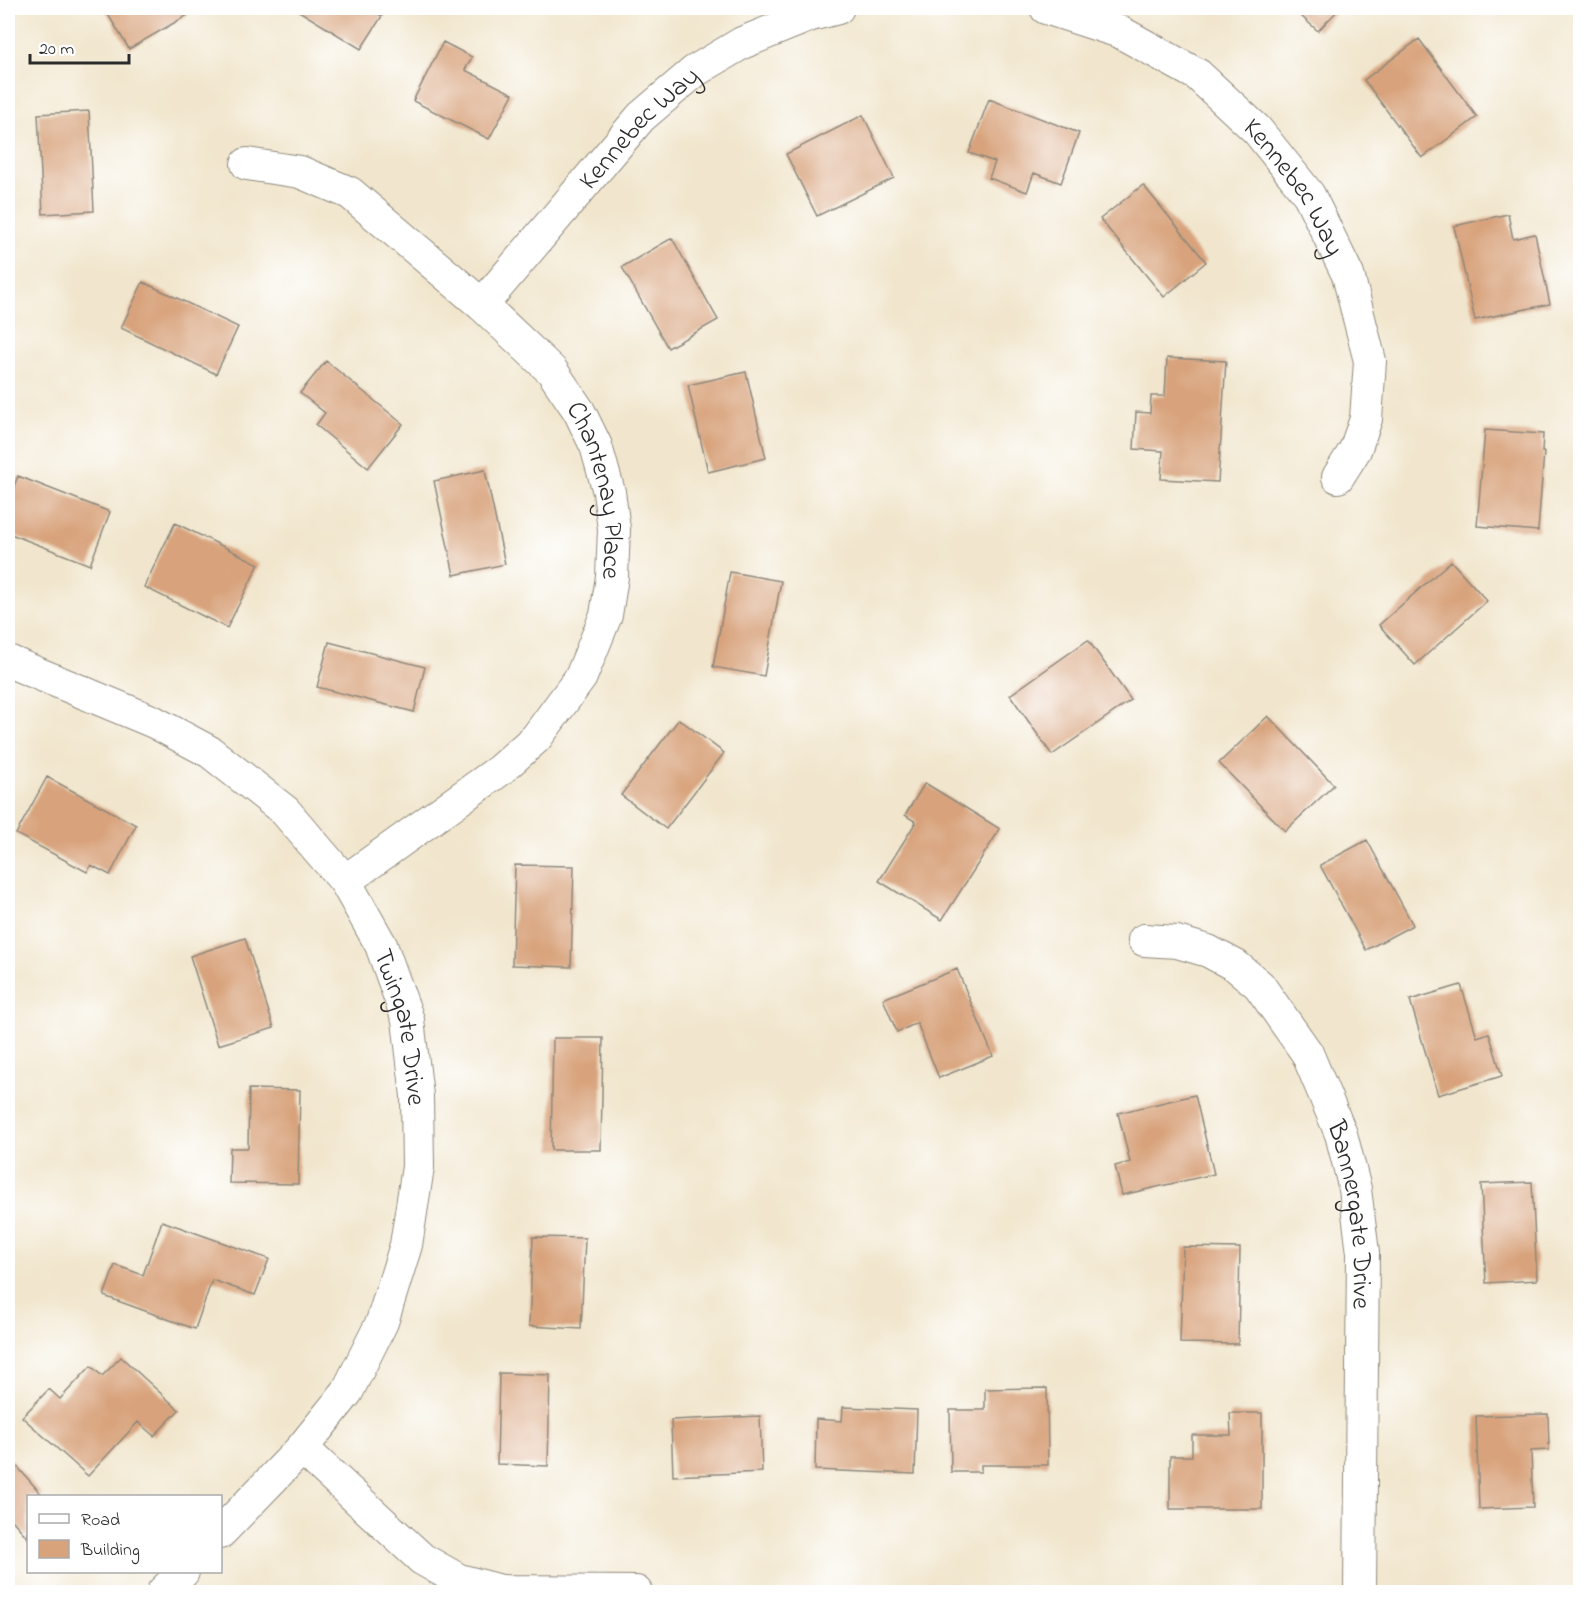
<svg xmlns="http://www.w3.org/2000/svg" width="1588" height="1600" font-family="'Indie Flower',sans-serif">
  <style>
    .building { fill: #d8a37b }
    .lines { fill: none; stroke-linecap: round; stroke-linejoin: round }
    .minor-casing { stroke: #8e887c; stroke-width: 34 }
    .minor { stroke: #fff; stroke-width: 32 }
    .labels { text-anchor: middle; stroke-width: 4.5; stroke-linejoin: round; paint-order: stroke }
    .street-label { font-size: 27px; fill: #2b2b2b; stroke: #fff }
  </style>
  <rect width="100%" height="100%" fill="#fff"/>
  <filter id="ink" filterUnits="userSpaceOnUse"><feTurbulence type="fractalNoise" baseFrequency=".0167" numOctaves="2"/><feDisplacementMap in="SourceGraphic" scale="12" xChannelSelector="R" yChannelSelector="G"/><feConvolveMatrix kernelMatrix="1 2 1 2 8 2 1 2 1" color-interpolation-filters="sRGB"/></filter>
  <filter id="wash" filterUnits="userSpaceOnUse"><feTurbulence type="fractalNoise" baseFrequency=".008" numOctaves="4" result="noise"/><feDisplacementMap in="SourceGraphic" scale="24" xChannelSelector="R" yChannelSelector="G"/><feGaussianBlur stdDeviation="1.35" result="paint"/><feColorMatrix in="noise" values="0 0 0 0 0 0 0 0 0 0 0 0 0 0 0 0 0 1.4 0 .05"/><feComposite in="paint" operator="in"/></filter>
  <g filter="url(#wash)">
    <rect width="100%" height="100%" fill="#f1e6cd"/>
    <g id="blocks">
      <!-- building -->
      <path class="building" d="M104,8H200L129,49Z
        M294,8H368L382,16L361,49Z
        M1292,8H1340L1318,31Z
        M1419,39L1477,117L1422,158L1364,80Z
        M443,42L472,57L465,70L513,94L489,139L413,101Z
        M989,99L1079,133L1061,183L1034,173L1027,192L989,178L995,162L969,153Z
        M89,111L94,211L43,214L38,114Z
        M863,115L894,178L817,216L786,154Z
        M1143,185L1206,262L1164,297L1100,219Z
        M1508,214L1513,239L1535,234L1550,304L1475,320L1454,226Z
        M672,238L718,320L668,348L622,267Z
        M143,282L238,327L216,374L121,328Z
        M1167,358L1226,361L1218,482L1161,479L1163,451L1134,449L1136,412L1150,413L1151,396H1165Z
        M326,361L403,424L368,468L316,425L325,413L300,393Z
        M746,372L766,458L708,472L688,385Z
        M1485,430L1543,434L1542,452H1544L1538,531L1477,526Z
        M485,470L505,564L454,575L434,481Z
        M18,476L110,512L90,565L8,533V501Z
        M175,523L259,564L227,628L144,587Z
        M1451,561L1487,601L1415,665L1379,625Z
        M730,572L781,581L764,676L713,667Z
        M1088,640L1131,700L1052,755L1010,695Z
        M329,642L425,667L414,712L317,687Z
        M1268,716L1334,785L1285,831L1219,763Z
        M679,719L724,753L666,829L621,795Z
        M47,777L136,825L110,875L91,865L87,872L16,834Z
        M925,783L1000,829L942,920L879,881L916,822L905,815Z
        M1367,840L1413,925L1366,950L1320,865Z
        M515,865L574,866L571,967L512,965Z
        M245,938L274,1028L218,1045L190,956Z
        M957,969L993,1056L939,1078L917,1023L897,1032L883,999Z
        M1461,985L1477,1037L1489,1033L1502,1076L1438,1095L1410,1000Z
        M553,1038H603L601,1150H551Z
        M249,1089L300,1090L298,1184L229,1183L230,1148H248Z
        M1195,1095L1214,1174L1122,1195L1115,1166L1130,1162L1118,1113Z
        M1532,1182L1537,1280L1486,1283L1481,1184Z
        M162,1221L269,1259L255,1295L212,1280L195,1329L104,1296L115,1265L143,1275Z
        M533,1237L585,1238L581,1329L529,1326Z
        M1183,1247L1240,1248L1238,1344L1180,1343Z
        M121,1357L179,1410L154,1436L138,1422L88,1476L22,1417L49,1389L60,1399L91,1366L102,1376Z
        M499,1373L550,1375L548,1466L497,1464Z
        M1047,1388L1048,1465H981V1472H951L950,1410H985V1389Z
        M843,1407L917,1410L915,1474L815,1470L816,1419L842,1421Z
        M1230,1413H1262V1509H1170V1456H1192V1435H1231Z
        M1548,1414L1549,1450L1531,1451L1533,1507L1479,1509L1476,1416Z
        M760,1416L762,1472L673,1476L671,1420Z
        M8,1456L43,1496H28V1538L12,1520L8,1523Z"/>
    </g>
  </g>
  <g filter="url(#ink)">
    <use href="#blocks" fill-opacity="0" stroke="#8e887c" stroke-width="1.5"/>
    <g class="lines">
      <!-- minor casing -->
      <g class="minor-casing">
        <g id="minor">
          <path id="s1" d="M1046,8L1120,32L1198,75L1257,130L1309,195L1348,275L1370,361L1366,419L1355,450L1338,477"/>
          <path id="s2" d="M247,164L300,172L350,193L482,305L552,371L579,411L596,446L609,492L614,529L612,577L606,615L581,677L536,738L500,770L345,881"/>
          <path id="s3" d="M482,305L641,117L695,71L742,43L811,15L838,8"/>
          <path id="s4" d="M8,661L154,722L210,752L285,811L345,881L381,945L408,1020L417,1096L418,1167L406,1245L382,1322L347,1392L302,1448L220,1533"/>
          <path id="s5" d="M1144,940L1177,942L1208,951L1236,966L1259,985L1307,1053L1341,1134L1355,1189L1363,1253L1360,1592"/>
          <path d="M302,1448L422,1559L459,1580L501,1591L636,1592"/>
          <path d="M163,1592L183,1572"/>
        </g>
      </g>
      <!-- minor -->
      <use href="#minor" class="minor"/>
    </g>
  </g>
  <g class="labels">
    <!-- street labels -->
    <g class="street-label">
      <text dy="9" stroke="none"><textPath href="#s3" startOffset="237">Kennebec Way</textPath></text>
      <text dy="9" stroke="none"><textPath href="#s1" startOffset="316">Kennebec Way</textPath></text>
      <text dy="9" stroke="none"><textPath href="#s2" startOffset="508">Chantenay Place</textPath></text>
      <text dy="9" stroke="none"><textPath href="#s4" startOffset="568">Twingate Drive</textPath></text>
      <text dy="9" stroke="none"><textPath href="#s5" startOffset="380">Bannergate Drive</textPath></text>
    </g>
  </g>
  <!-- margin -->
  <rect width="1588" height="1600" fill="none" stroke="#fff" stroke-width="30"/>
  <!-- legend -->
  <rect x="27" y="1495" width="195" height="78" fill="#ffffff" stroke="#aaaaaa" stroke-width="1.5"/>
  <rect x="39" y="1514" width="30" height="9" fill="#ffffff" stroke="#aaaaaa" stroke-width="1.5"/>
  <text x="81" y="1525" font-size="18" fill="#2b2b2b">Road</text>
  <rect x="39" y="1540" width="30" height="18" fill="#d8a37b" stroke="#aaaaaa" stroke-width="1.5"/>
  <text x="81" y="1555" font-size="18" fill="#2b2b2b">Building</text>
  <!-- scale -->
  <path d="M30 54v9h99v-9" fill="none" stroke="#2b2b2b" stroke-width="3"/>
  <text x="39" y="54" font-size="18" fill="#2b2b2b" stroke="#ffffff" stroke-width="4.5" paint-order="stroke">20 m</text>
</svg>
